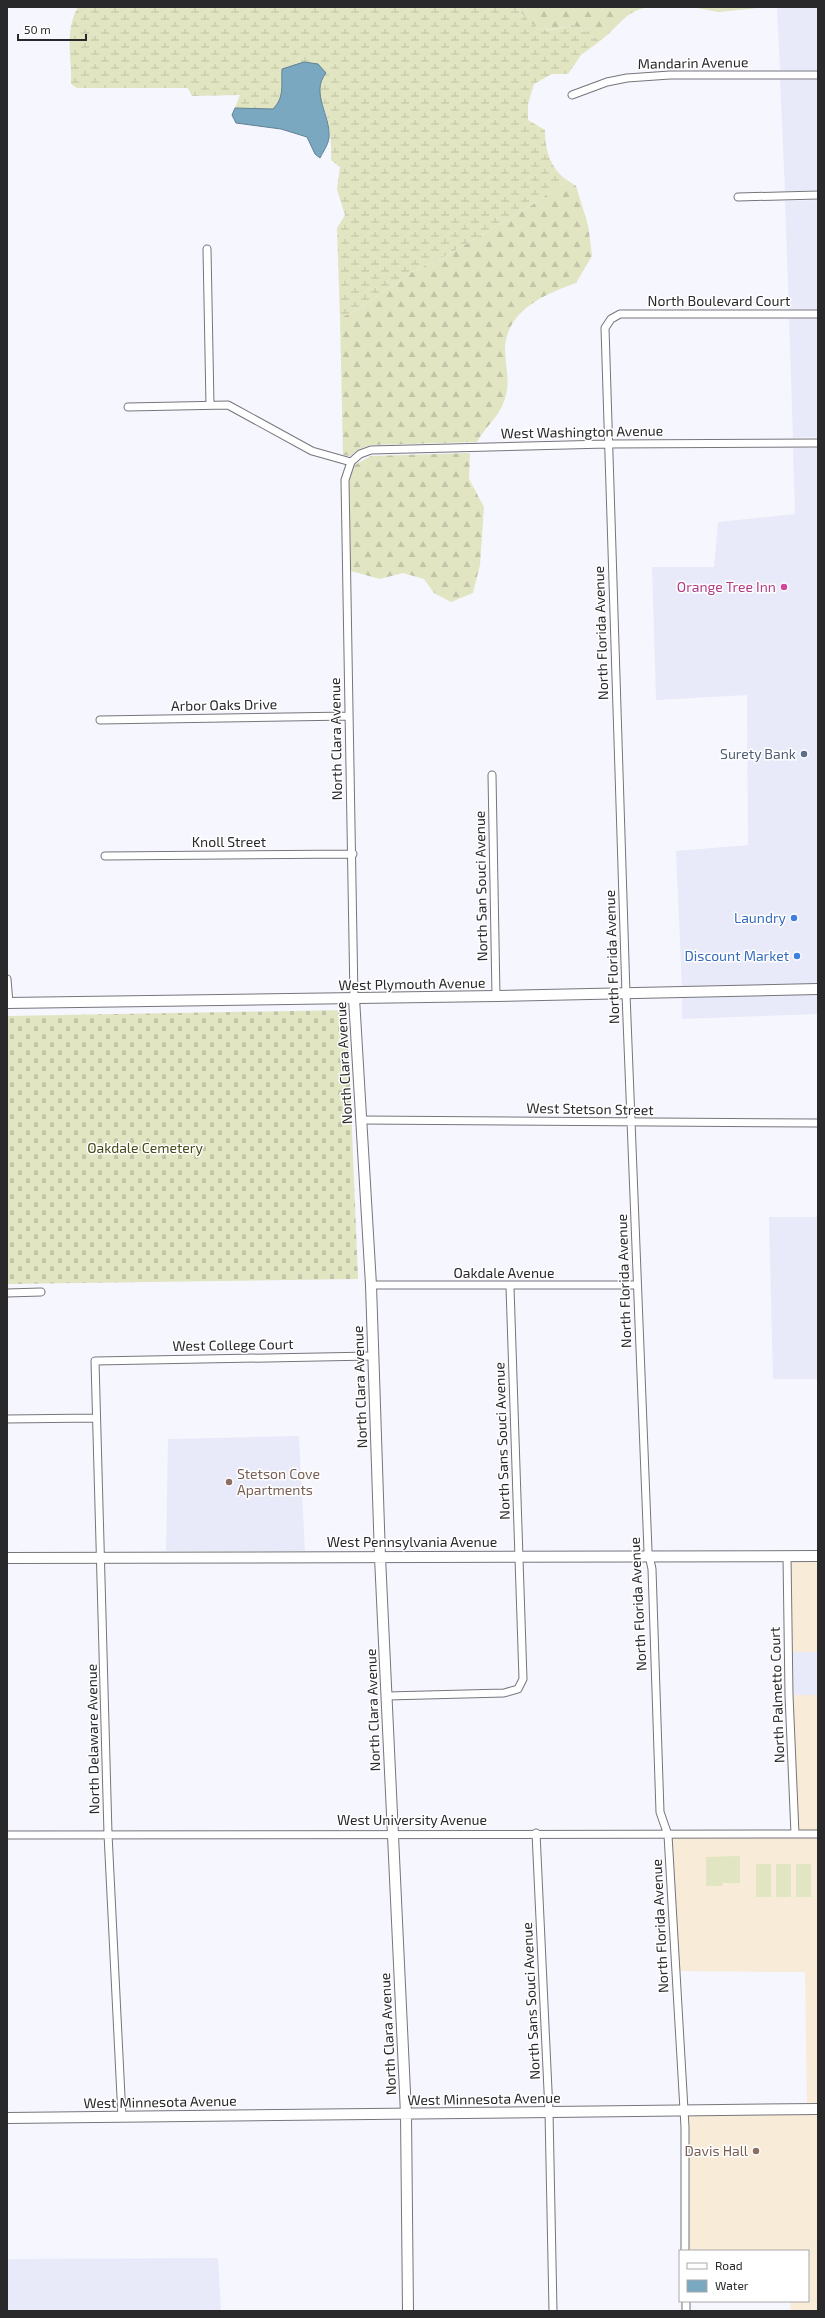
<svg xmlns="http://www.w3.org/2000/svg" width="825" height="2318" font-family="'Exo 2',sans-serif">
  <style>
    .built { fill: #e9eaf9 }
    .education { fill: #f8ebd7 }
    .forest { fill: url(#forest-firs) }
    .wetland { fill: url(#wetland-marsh) }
    .cemetery { fill: url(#cemetery-stones) }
    .pitch { fill: #e1e5c1 }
    .water { fill: #79a8c0; stroke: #618294 }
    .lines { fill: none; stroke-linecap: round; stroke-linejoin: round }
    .street-casing { stroke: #75757c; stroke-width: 9 }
    .secondary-casing { stroke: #75757c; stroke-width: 12 }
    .street { stroke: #fff; stroke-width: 7 }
    .secondary { stroke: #fff; stroke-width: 10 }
    .hotel-dot { fill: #d1479c; stroke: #fff; stroke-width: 1.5 }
    .service-dot { fill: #5c6f8a; stroke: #fff; stroke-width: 1.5 }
    .shop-dot { fill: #3f7fe0; stroke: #fff; stroke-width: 1.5 }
    .education-dot { fill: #8d6e63; stroke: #fff; stroke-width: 1.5 }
    .labels { text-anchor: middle; stroke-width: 3; stroke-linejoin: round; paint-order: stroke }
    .street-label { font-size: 14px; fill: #29292c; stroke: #fff }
    .hotel-label { font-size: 14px; fill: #b23c85; stroke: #fff; text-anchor: end }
    .service-label { font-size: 14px; fill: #4e5e75; stroke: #fff; text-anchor: end }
    .shop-label { font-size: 14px; fill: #366cbe; stroke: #fff; text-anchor: end }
    .park-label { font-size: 14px; fill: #474a15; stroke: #fff }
    .education-label { font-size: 14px; fill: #785e54; stroke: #fff; text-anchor: start }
  </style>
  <defs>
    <pattern id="forest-firs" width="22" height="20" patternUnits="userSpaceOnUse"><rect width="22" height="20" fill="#e1e5c1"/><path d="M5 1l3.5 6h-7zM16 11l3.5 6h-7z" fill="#c1c4a6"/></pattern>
    <pattern id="wetland-marsh" width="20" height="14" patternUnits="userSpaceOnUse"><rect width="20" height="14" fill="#e1e5c1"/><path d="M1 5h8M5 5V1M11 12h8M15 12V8" fill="none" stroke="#c1c4a6"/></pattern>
    <pattern id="cemetery-stones" width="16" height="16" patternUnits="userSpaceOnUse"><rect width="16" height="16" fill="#e1e5c1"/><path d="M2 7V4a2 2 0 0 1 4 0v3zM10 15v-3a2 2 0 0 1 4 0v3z" fill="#c1c4a6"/></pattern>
  </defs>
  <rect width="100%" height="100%" fill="#f6f6fe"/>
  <!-- built -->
  <path class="built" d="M777,7H818V70H780Z
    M780,80H818V190L785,191Z
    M818,200V309H789L785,201Z
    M789,319H818V437L793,438Z
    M793,448H818V984L682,987L676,851L748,845L747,695L656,700L652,567H714L718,522L795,514Z
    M818,994V1014L682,1019V998Z
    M769,1217H818V1379H773Z
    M299,1436L305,1551H166L168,1439Z
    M792,1562H818V1721L793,1695Z
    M218,2258L221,2311H7V2259Z"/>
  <!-- education -->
  <path class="education" d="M787,1556H818V1652H788Z
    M792,1695H818V2311H791L790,2301H808V2251H685L682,2111L807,2109L805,1972L675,1971L668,1835L795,1833Z"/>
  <!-- forest -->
  <path class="forest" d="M517,7H649C624,11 619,27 600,41L573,24C542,34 536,32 517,7Z
    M692,7H770L718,12Z
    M567,180L576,186L588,225L592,256L576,283C545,294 507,310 505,348C505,362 509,376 507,390C502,417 489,421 477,442L371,445L359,449L350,456L343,455L340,318L359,309L412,272L449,254L532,205Z
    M470,453L469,479L484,507L480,565L473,593L451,602L434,593L424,579L403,573L380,579L351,571L349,481L355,465L371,456Z"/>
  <!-- wetland -->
  <path class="wetland" d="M78,7H517C536,31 542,35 573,24L600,41L581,55L568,74H552L534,84L528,104V120L545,130C545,150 550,168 567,180L532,205L449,254L412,272L359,309L340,318L337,228L345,215L337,189L340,167L331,160C332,148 330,133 328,122C326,107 315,94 321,79L282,69C281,84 285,97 273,109L235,108L240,95L192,96L188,88H77L71,84C72,58 64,31 78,7Z"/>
  <!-- cemetery -->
  <path class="cemetery" d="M347,1010L358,1279L7,1284V1016Z"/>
  <!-- pitch -->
  <path class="pitch" d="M740,1856V1883H723L722,1886H706V1857Z
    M756,1864H771V1897H756Z
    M776,1864H791V1897H776Z
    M796,1864H811V1897H796Z"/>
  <!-- water -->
  <path class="water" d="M304,62L318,64L326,73C310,93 331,115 329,138C328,145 323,152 320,158L315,154L307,137L281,129L236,123L232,115L235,108L273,109C285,97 281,84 282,69Z"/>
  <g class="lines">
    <!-- street casing -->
    <g class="street-casing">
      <path id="street" d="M572,95L607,82L627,78L670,75H818
        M738,197L818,195
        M207,249L210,405
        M128,407L228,405L312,451L351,462
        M351,462L345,480L354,998
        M351,462L360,454L371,450L607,444L818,443
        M100,720L349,716
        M492,775L496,996
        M105,856L353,854
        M7,979L9,1003
        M361,1120L818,1123
        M371,1285H637
        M7,1293L41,1292
        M7,1419L96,1418
        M787,1556L789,1695L795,1834
        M387,1696L504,1693L518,1689L523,1679L510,1287
        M536,1833L549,2112L553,2311
        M7,1835L818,1834
        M122,2117L108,1834L95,1361L372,1356
        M685,2251V2127L668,1835L660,1812L652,1569L648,1551L626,994L605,328L611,319L620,314H818
        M686,2301V2311"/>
    </g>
    <!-- secondary casing -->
    <g class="secondary-casing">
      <path id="secondary" d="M354,998L371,1285L380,1557L406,2114L408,2311
        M7,1003L496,996L818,989
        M7,1558L818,1556
        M7,2118L818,2109"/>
    </g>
    <!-- street -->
    <use href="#street" class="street"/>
    <!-- secondary -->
    <use href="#secondary" class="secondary"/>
  </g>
  <!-- markers -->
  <circle class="hotel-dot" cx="784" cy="587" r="4"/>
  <circle class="service-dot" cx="804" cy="754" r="4"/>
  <g class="shop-dot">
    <circle cx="794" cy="918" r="4"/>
    <circle cx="797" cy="956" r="4"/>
  </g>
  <g class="education-dot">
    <circle cx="229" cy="1482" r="4"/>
    <circle cx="756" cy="2151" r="4"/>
  </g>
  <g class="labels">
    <!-- street labels -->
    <g class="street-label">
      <text transform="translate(693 63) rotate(-1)" y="5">Mandarin Avenue</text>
      <text x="719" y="306">North Boulevard Court</text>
      <text transform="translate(582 432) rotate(-1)" y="5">West Washington Avenue</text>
      <text transform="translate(601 633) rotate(-92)" y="5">North Florida Avenue</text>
      <text transform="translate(224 705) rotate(-1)" y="5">Arbor Oaks Drive</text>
      <text transform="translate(336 739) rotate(-91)" y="5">North Clara Avenue</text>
      <text x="229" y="847">Knoll Street</text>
      <text transform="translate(481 886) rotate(-91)" y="5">North San Souci Avenue</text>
      <text transform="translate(612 957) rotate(-92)" y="5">North Florida Avenue</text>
      <text transform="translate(412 984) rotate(-1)" y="5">West Plymouth Avenue</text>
      <text transform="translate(344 1063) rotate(-93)" y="5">North Clara Avenue</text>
      <text transform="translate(590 1109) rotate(1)" y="5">West Stetson Street</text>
      <text x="504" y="1278">Oakdale Avenue</text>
      <text transform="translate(624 1281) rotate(-92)" y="5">North Florida Avenue</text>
      <text transform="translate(233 1345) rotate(-1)" y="5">West College Court</text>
      <text transform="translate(360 1387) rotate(-92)" y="5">North Clara Avenue</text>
      <text transform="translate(502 1441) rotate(-92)" y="5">North Sans Souci Avenue</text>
      <text x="412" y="1547">West Pennsylvania Avenue</text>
      <text transform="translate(638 1604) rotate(-93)" y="5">North Florida Avenue</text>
      <text transform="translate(777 1695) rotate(-92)" y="5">North Palmetto Court</text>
      <text transform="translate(373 1710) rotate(-92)" y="5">North Clara Avenue</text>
      <text transform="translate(93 1739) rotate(-91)" y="5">North Delaware Avenue</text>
      <text x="412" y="1825">West University Avenue</text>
      <text transform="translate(660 1926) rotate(-93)" y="5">North Florida Avenue</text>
      <text transform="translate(531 2001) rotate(-93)" y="5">North Sans Souci Avenue</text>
      <text transform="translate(388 2034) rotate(-93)" y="5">North Clara Avenue</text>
      <text transform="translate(484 2099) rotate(-1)" y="5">West Minnesota Avenue</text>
      <text transform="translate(160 2102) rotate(-1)" y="5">West Minnesota Avenue</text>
    </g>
    <!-- hotel labels -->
    <g class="hotel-label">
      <text x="776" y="592">Orange Tree Inn</text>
    </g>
    <!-- service labels -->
    <g class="service-label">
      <text x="796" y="759">Surety Bank</text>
    </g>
    <!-- shop labels -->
    <g class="shop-label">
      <text x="786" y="923">Laundry</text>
      <text x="789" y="961">Discount Market</text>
    </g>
    <!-- park labels -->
    <g class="park-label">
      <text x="145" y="1153">Oakdale Cemetery</text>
    </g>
    <!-- education labels -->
    <g class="education-label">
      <text x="237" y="1479">Stetson Cove<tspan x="237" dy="16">Apartments</tspan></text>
      <text x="748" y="2156" text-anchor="end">Davis Hall</text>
    </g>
  </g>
  <!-- border -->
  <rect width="825" height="2318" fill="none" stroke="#29292c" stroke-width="16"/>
  <!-- legend -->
  <rect x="679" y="2250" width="130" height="52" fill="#ffffff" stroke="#a9a9ab"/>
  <rect x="687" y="2263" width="20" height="6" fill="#ffffff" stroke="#a9a9ab"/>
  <text x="715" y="2270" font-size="12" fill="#29292c">Road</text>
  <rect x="687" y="2280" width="20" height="12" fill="#79a8c0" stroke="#a9a9ab"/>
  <text x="715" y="2290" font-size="12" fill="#29292c">Water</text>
  <!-- scale -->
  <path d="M18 34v6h68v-6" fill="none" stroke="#29292c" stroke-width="2"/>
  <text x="24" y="34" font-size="12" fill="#29292c" stroke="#ffffff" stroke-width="3" paint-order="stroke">50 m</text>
</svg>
